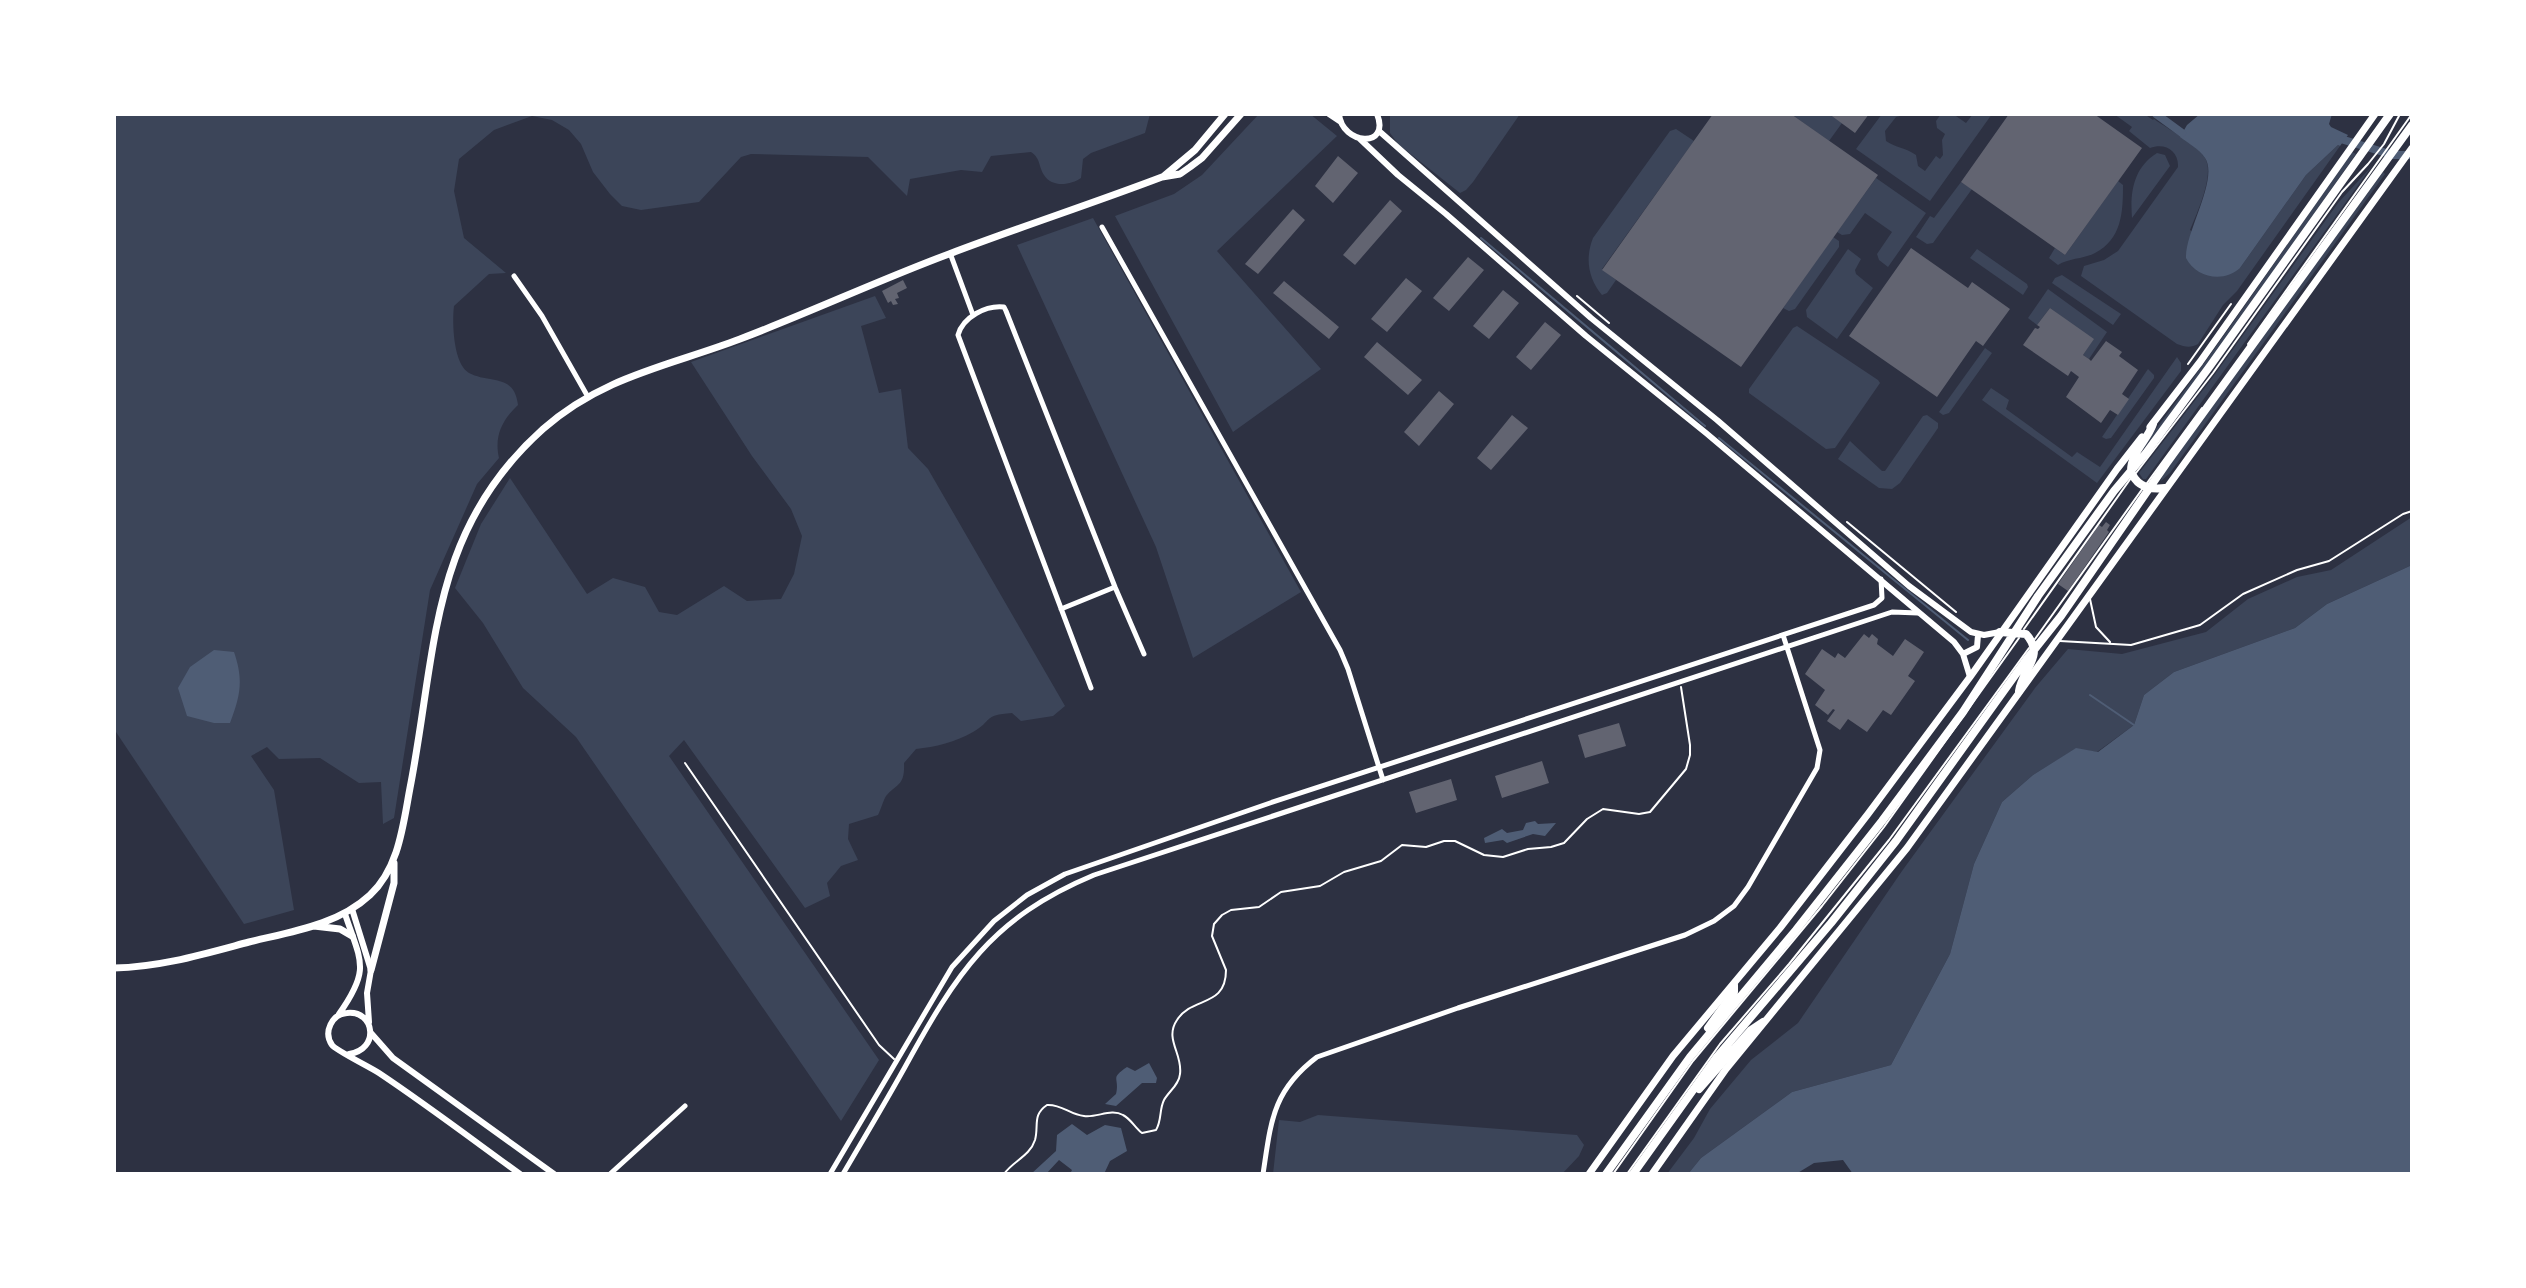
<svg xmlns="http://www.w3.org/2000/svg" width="2526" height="1288" font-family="Barlow,sans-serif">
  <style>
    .green { fill: #3c4559 }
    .water { fill: #4f5d75 }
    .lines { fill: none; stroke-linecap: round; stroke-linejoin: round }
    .stream { stroke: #4f5d75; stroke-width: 2 }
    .canal { stroke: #4f5d75; stroke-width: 8 }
    .building { fill: #626471 }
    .path { stroke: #fff; stroke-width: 2 }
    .service { stroke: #fff; stroke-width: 2 }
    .minor { stroke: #fff; stroke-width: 5 }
    .tertiary { stroke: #fff; stroke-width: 6 }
    .secondary { stroke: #fff; stroke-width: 7 }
    .primary { stroke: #fff; stroke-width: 7 }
    .trunk { stroke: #fff; stroke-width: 8 }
  </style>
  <rect width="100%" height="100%" fill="#2d3142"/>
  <!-- green -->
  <path class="green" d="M114,114H1150L1145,133L1091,153L1083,159L1081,178C1071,185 1052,188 1044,175C1038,165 1041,159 1031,152L991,156L982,172L961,170L910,179L907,196L868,157L751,154L741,157L699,202L641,210L622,206L610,194L593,172L581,144L569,130L552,120L532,116L494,130L459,159L454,191L464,238L506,273L489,274L454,306C452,322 453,364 469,373C490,384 514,373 518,405C502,420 494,436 499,458L477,484L430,590L394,818L383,824L381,782L359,783L320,758L279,759L267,747L251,756L274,790L294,910L244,924L114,729Z
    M1259,114H1310L1337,136L1217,251L1321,369L1233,432L1115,216L1174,194L1202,175Z
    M1390,114H1520L1473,182L1466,190L1460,193L1398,144L1390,133Z
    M1791,114H1829L1842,123L1829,141Z
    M1882,114H1908L1896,117L1885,131L1886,141C1896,148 1905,147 1916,155L1918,166L1925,171L1936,156L1940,159L1943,155L1942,140L1945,134L1937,128L1936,121L1941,114H1953L1966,123L1973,114H1992L1930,201L1856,149Z
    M2114,114H2144L2153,120L2154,119C2168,129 2196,144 2205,158C2215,174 2197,213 2190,230L2240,268L2306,175L2338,145L2340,146L2237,291L2223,305L2198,344C2191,348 2185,347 2177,344L2081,276L2084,266L2104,260L2118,251L2178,167C2179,151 2165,142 2150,148L2129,131L2132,127Z
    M1676,129L1694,141L1602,269L1616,280L1607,293L1602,295C1588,278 1585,258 1593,238L1670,131Z
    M2352,152L2356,154L2198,378L2142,451L2140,450C2214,353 2282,251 2352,152Z
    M2157,153L2165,155L2170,166L2132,218C2130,193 2133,168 2157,153Z
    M2372,166L2146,479H2143L2139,473L2213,377L2338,203Z
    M2383,172L2385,174L2170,473L2161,481L2163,473L2174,457Z
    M1876,178L1926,213L1888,267L1879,260L1877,254L1892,232L1865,213L1850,234L1842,235L1837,232Z
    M2118,181L2123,185C2123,212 2122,239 2095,253C2084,259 2069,258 2058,265L2049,258L2055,248L2065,255Z
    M1961,182L1972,189L1933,243L1927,244L1916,237L1930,216L1934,218Z
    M1093,218L1301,592L1193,658L1156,547L1017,245Z
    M1833,237L1839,241V247L1795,309L1789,311L1783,308Z
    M1848,249L1861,259L1855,270L1856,274L1873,288L1837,339L1807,317L1806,310Z
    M1977,249L2027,284L2028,287L2023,295L1970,258Z
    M2062,275L2121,314L2113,325L2052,283L2055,278Z
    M2048,289L2107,332L2089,359L2083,355L2093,340L2050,308L2037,325L2028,318Z
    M875,296L886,318L861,326L879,393L901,389L908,448L928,469L1065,706L1053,716L1021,721L1012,713C982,715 993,721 973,732C956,742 935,747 916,749L904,763C905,786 897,783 886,796C883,801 881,809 878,815L849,824L848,839L858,860L841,866L827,883L830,896L805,908L684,740L669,756L879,1060L841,1121L576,737L523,688L483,623L455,588L481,524L510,478L587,594L613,578L645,587L659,612L677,615L724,586L747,601L781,599L794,574L802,536L791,509L752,456L691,362Z
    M1797,326L1878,380L1880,383L1835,448L1826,449L1749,393V389L1793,328Z
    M1985,348L1992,353L1949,413L1943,415L1939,412Z
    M2177,357L2181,363V371L2097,483L1982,400L1991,388L2009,400L2006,409L2072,457L2077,452L2100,467Z
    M2148,369L2154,375V378L2111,438L2106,439L2102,437Z
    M1927,415L1938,423V428L1900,483L1892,489L1879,488L1838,459L1850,441L1882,471H1885L1923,416Z
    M2412,517V565L2327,604L2295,628L2174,672L2144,695L2134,725L2097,752L2075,749L2033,775L2002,802L1974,864L1950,954L1891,1065L1792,1092L1701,1158L1688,1174H1667L1694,1138L1710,1109L1751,1060L1798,1023L1902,871L2035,688L2068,649L2122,654L2206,632L2248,599L2297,577L2331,570Z
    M1318,1115L1577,1135L1584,1145L1579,1156L1562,1174H1273L1279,1120L1300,1122Z"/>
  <!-- water -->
  <path class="water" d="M2200,114H2332L2329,124L2331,127L2348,135L2340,146L2338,145L2306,175L2240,268C2224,283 2196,278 2186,258C2185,232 2219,179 2205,158C2199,149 2188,143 2180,137L2187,125Z
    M2412,565V1174H1853L1843,1160L1814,1163L1796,1174H1688L1701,1158L1792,1092L1891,1065L1950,954L1974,864L2002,802L2033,775L2076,748L2098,752L2134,725L2144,695L2174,672L2295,628L2327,604Z
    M214,650L234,652C244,681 240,696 230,723H214L187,716L178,688L190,667Z
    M1535,821L1538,824L1556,823L1545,836L1533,834L1507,843L1503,840L1485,843L1484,838L1502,829L1507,833L1523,830L1526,823Z
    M1149,1063L1157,1078L1156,1083H1142L1116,1106L1105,1104L1116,1094C1120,1077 1109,1079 1127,1067L1135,1071Z
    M1072,1124L1087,1135L1105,1125L1121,1128L1127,1151L1110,1161L1104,1174H1070L1072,1170L1059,1160L1046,1174H1031L1056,1151L1057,1135Z"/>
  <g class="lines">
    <!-- stream -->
    <path class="stream" d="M1481,238L1705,426
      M1719,438L1968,640
      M2090,695L2134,725"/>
    <!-- canal -->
    <path class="canal" d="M2156,114L2182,133
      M2344,140L2393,155H2412"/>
  </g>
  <!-- building -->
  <path class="building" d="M1713,114H1791L1878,175L1741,367L1602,270Z
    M1829,114H1869L1855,133Z
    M2009,114H2094L2142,148L2065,255L1961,182Z
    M1338,156L1358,173L1333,203L1315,186Z
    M1390,200L1402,211L1355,265L1343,255Z
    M1293,209L1305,220L1258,274L1245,264Z
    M1911,248L1968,288L1972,282L2010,309L1983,346L1976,341L1937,397L1849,336Z
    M1468,257L1484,270L1449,311L1433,298Z
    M1406,278L1422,291L1387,332L1371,319Z
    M903,280L907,288L897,293L899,298L895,299L898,304L893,305L891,301L888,303L882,291Z
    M1284,281L1339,327L1329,339L1273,293Z
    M1503,290L1519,303L1489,339L1473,326Z
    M2050,308L2094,339L2083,355L2089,359L2091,361L2106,341L2122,352L2119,356L2138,370L2122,394L2129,399L2118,415L2110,410L2101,423L2066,397L2079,377L2071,371L2068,376L2023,345L2035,328L2038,329L2040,327L2037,325Z
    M1545,322L1561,335L1531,370L1516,357Z
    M1377,342L1422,380L1408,395L1364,357Z
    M1439,391L1454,404L1419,446L1404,432Z
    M1512,415L1528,428L1491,470L1477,458Z
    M2106,522L2110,525L2107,530L2109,532L2068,591L2058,584L2099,525L2102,527Z
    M1864,634L1869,638L1872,634L1878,639L1877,644L1893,656L1905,639L1924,652L1908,676L1915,681L1891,715L1883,710L1867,732L1848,719L1840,730L1827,721L1835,710L1833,709L1828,715L1815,705L1825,690L1805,674L1822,649L1835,658L1838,653L1845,658Z
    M1619,723L1626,746L1585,758L1578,735Z
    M1542,761L1549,783L1502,798L1495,776Z
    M1451,779L1457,800L1416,813L1409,792Z"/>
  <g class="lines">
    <!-- path -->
    <path class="path" d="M1577,296L1609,323
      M2188,364L2231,304
      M1847,522L1956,612
      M1004,1174C1013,1161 1030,1156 1035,1140C1039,1126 1032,1115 1047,1105C1062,1104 1070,1115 1084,1116C1097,1118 1111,1108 1123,1115C1131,1119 1135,1128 1142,1133L1156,1130C1162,1120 1159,1110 1164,1100C1169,1091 1179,1085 1180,1074C1183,1054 1164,1039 1177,1020C1192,996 1226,1008 1226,970L1212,936L1214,924L1222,915L1231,910L1259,907L1281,892L1320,886L1344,872L1381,861L1402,845L1426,847L1444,841H1455L1484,855L1503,857L1528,849L1551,847L1564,843L1587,819L1603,809L1639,814L1650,812L1686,769L1690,755V745L1681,687"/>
    <!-- service -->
    <path class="service" d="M2248,344L2412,114
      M2136,473L2213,373L2342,192L2368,164L2384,144L2400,114
      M2147,483L2202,408
      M2090,599L2096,627L2110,642
      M2024,629L2131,478
      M2035,639L2143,488
      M2060,641L2131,645L2200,625L2243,594L2297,570L2329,561L2403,514L2412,511
      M685,763L879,1045L894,1059
      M1613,1174L1693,1061L1822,906L1884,827L2019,638
      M1627,1174L1720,1044L1789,964L1889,840L2029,648"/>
    <!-- minor -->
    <path class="minor" d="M1102,227L1340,650L1348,669L1383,780
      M950,253L973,315
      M514,276L542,316L588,397
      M1061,609L1115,587
      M1091,688L958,335C963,317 986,305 1004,307L1006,311L1115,587L1144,654
      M610,1174L685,1106
      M830,1174L952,967L994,921L1027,895L1065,874L1270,803L1874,605L1882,598L1881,579
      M843,1174C864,1138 885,1103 905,1067C956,974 991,918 1094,875L1892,612L1918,613
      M1263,1174C1271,1122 1272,1091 1317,1057L1458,1008L1685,935L1714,921L1734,906L1748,887L1817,768L1820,750L1783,635"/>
    <!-- tertiary -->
    <path class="tertiary" d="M1329,114L1341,122
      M1339,114C1342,145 1391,149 1377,114
      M1379,131L1591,318L1717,420L1909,586L1971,632L1984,635L2000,632
      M1359,138L1398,175L1446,214L1586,336L1706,433L1954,642L1963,654L1970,677
      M1963,654L1977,647L1978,635
      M352,909L371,970L367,993L369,1022
      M339,1014C371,969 361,962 345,914
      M371,1033L393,1058L554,1174
      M349,1054C380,1050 375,1010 347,1013C332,1014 323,1032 332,1045C335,1050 370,1067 379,1073C427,1105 473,1140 520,1174"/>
    <!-- secondary -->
    <path class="secondary" d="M1164,176L1195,150L1225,114
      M314,926L340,929L352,936
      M114,968C161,967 204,954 249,942C290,932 338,925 370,895C399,868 403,825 410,788C437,650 429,531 543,429C603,376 669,366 740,339C811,312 879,280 949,254C1020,227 1091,204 1162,177L1180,174L1190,167L1202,158L1241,114
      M371,970L394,883V863"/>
    <!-- primary -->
    <path class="primary" d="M2150,427L2200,362L2375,114
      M1589,1174L1673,1056L1780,928L1868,814L1970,677L2117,469L2142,437
      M1652,1174L1726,1069L1907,848L2412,148"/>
    <!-- trunk -->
    <path class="trunk" d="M2153,424C2147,441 2131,452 2131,471C2136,486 2149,490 2165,488
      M2000,632L2026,634C2046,656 2022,669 2019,691
      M1708,1028L1734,992V985
      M1699,1089L1751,1030L1763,1022
      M1606,1174L1690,1057L1796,930L1882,821L1963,712L2038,596L2114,491L2146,453L2210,366L2390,114
      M1633,1174L1716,1058L1831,923L1896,841L2026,660L2061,616L2166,464L2412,125"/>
  </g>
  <!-- border -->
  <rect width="2526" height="1288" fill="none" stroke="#ffffff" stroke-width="232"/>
</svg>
